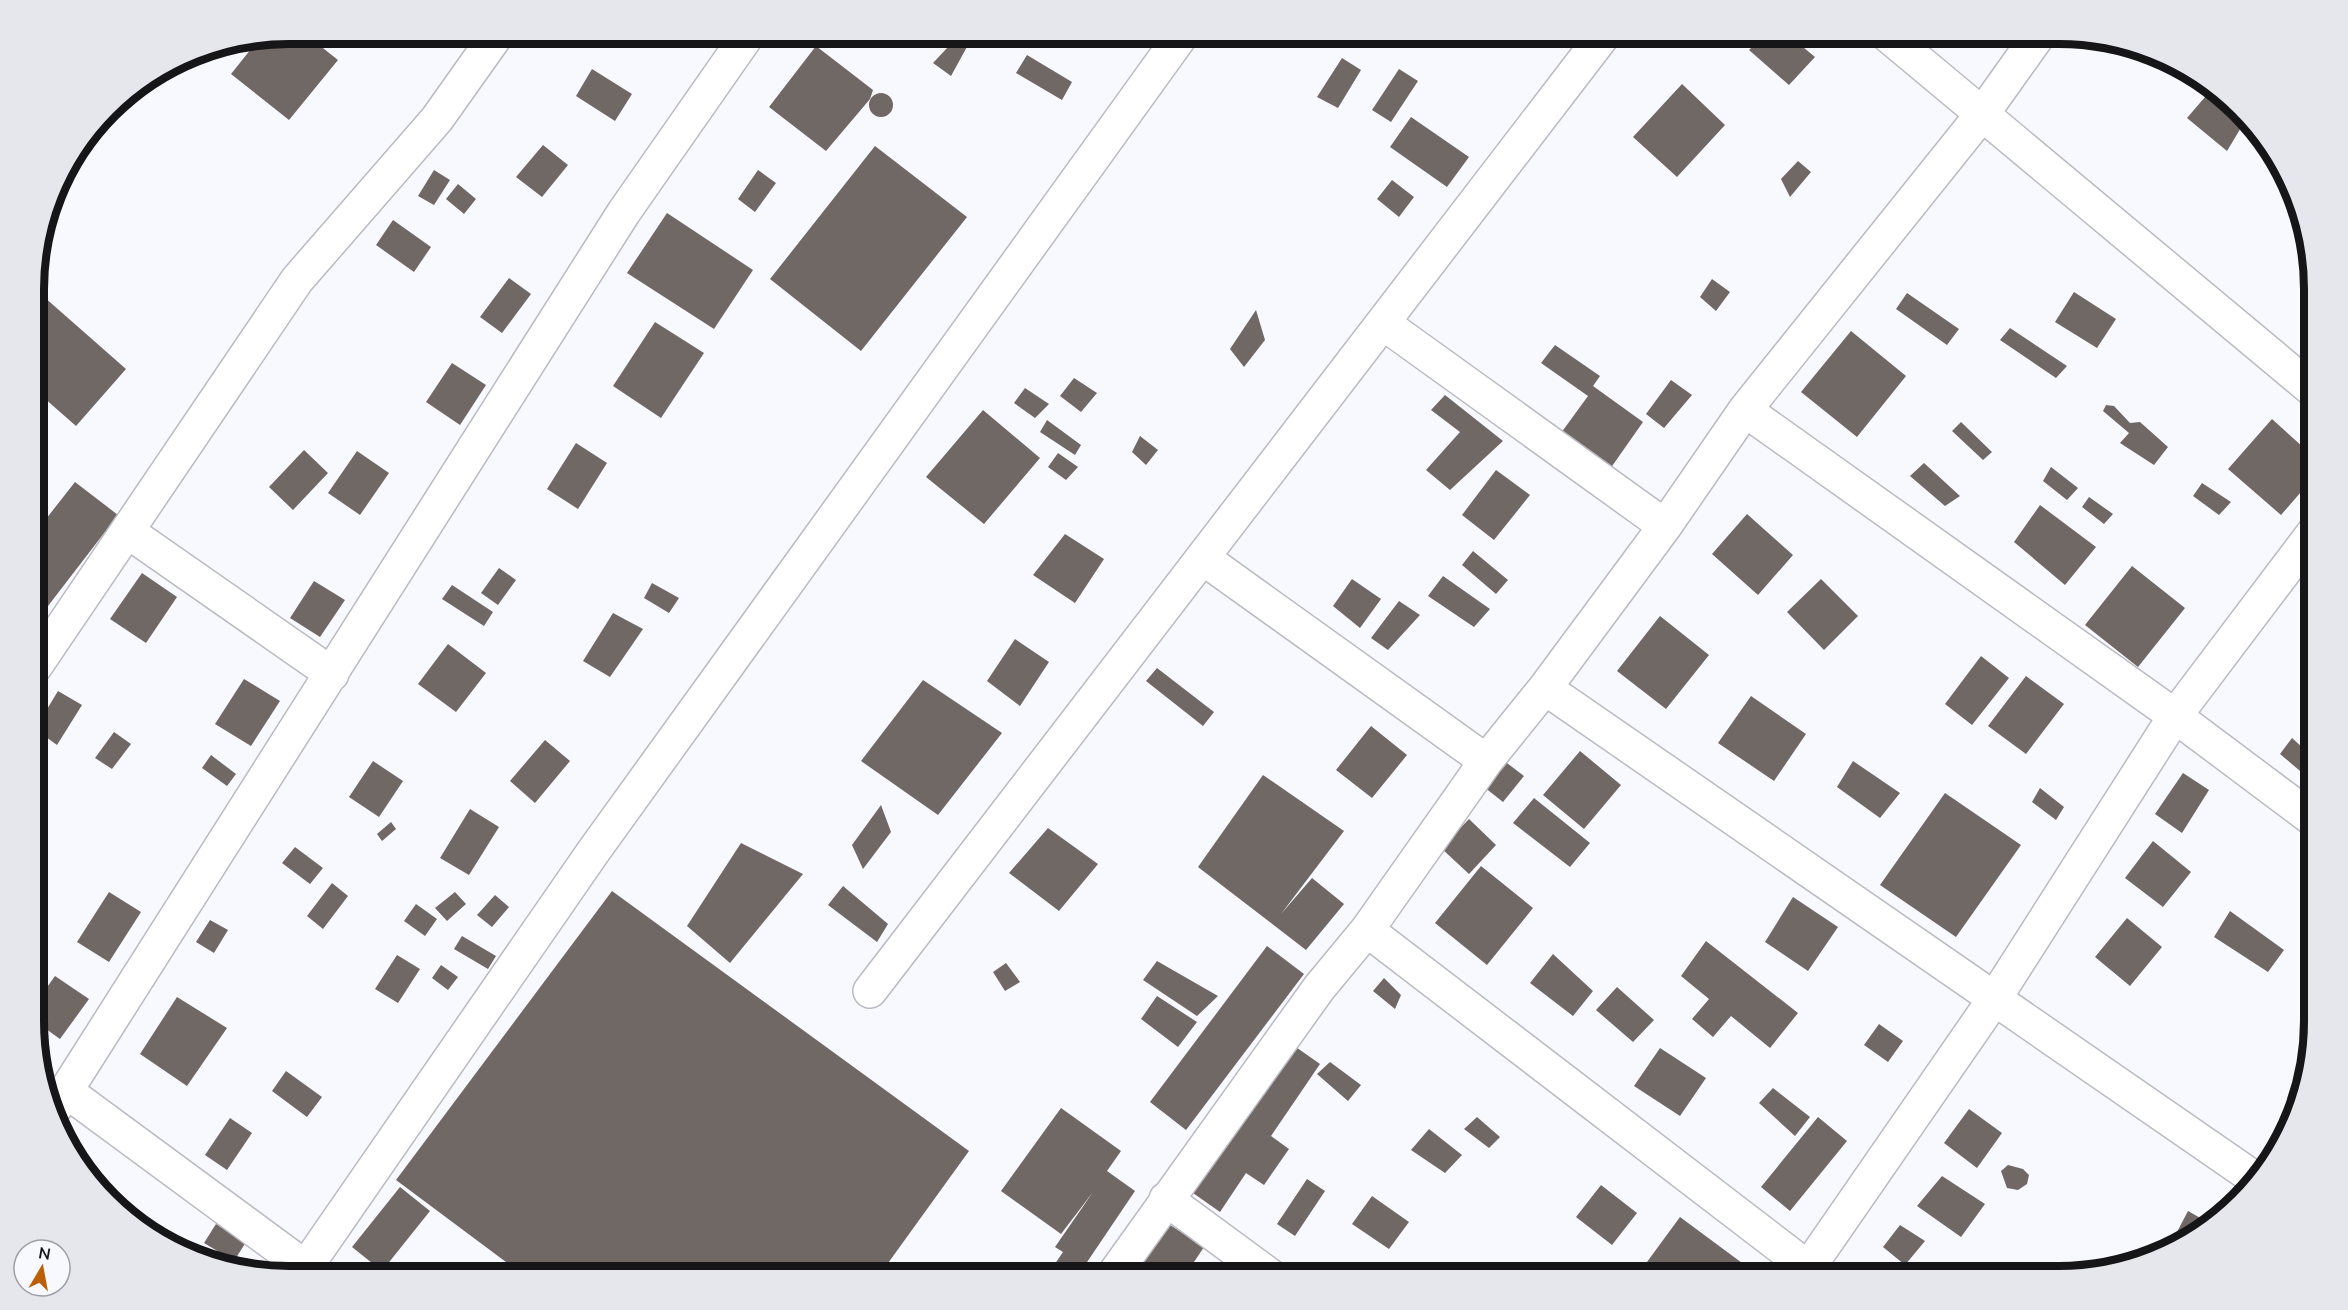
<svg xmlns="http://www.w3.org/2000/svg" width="2348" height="1310" font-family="'Nunito Sans',sans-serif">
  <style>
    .building { fill: #706865 }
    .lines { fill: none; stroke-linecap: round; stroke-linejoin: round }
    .minor-casing { stroke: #babac2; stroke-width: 36 }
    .minor { stroke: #fff; stroke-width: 33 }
    .rim { fill: none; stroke: #161619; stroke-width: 8 }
  </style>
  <rect width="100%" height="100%" fill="#f8f8ff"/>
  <!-- building -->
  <path class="building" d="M288,33H304L338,60L289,120L231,74L259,39Z
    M863,33H900L887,48Z
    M941,33H954V36L968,45L951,76L933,63L948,47Z
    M1767,33H1786L1815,57L1789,85L1749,50Z
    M816,46L873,90L870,99L826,151L769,107Z
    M1027,55L1072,82L1062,100L1016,73Z
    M1342,58L1361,70L1338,108L1317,97Z
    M592,69L632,94L615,121L576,96Z
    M1399,69L1418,81L1391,122L1372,110Z
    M1682,84L1725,125L1677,177L1633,137Z
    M2211,90L2258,133L2257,134L2220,108L2242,126L2227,151L2187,118Z
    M869 105a12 12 0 1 1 24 0a12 12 0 1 1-24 0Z
    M1411,117L1469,157L1447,187L1390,147Z
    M543,145L568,165L542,197L516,177Z
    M875,146L967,217L861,351L770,279Z
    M1798,161L1811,172L1790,197L1781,179Z
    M434,170L450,180L434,205L418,196Z
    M758,170L776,183L755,212L738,199Z
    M2283,170L2300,204L2274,179Z
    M1392,180L1414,197L1399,217L1377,199Z
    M458,184L476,199L464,214L446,199Z
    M667,213L753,270L714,329L627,273Z
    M393,220L431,247L414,272L376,245Z
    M509,278L531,294L502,333L480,317Z
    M1712,279L1730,292L1716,311L1700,297Z
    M35,289L126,369L76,426L35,390Z
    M2074,292L2116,319L2097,348L2055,322Z
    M1907,293L1959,329L1947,345L1896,309Z
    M1256,310L1265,340L1244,367L1230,349Z
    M655,322L704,353L661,418L613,386Z
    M2010,328L2067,366L2056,378L2000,340Z
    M1851,331L1906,376L1857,437L1801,392Z
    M1555,345L1600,376L1593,386L1643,422L1603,479L1553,444L1588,396L1541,363Z
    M452,363L486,385L460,425L426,402Z
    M1074,378L1097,393L1081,412L1060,396Z
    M1671,380L1692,395L1664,428L1646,414Z
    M1025,388L1049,404L1035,418L1014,403Z
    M1445,395L1503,441L1450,490L1426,470L1460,432L1431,410Z
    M2106,405L2114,406L2130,423L2140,422L2168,447L2154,465L2120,443L2129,433L2103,411Z
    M983,410L1040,458L984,524L926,477Z
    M2272,419L2314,457V477L2281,515L2228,469Z
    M1047,420L1081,445L1075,455L1040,432Z
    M1961,422L1992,452L1983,460L1952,431Z
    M1140,436L1158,450L1146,465L1132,452Z
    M576,443L607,463L578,509L547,489Z
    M304,450L328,473L293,510L269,487Z
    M357,451L389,473L360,515L328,493Z
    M1058,453L1078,467L1066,480L1048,467Z
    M1924,463L1960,496L1945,506L1910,476Z
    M2051,467L2078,488L2067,500L2043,481Z
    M1496,470L1530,495L1494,540L1462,515Z
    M75,482L118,515L48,606L35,596V533Z
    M2202,483L2231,502L2219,515L2193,496Z
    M2089,497L2113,514L2104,524L2082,507Z
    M2040,505L2096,547L2065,585L2014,542Z
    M1747,514L1793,555L1758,595L1712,554Z
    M1065,534L1104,559L1075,603L1033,575Z
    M1473,551L1508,580L1496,594L1462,565Z
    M2132,566L2185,608L2138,667L2085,625Z
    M499,568L516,580L498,605L481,593Z
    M142,573L177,597L146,643L110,619Z
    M1443,576L1490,609L1474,627L1428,596Z
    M1352,579L1381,599L1360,628L1333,606Z
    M1821,579L1858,616L1824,650L1787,612Z
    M314,581L345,600L320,637L290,618Z
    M652,583L679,598L669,613L644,598Z
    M452,585L493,612L484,626L442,599Z
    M1399,601L1420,615L1388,650L1371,638Z
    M613,613L643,629L610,677L583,661Z
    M1660,616L1709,655L1666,709L1617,671Z
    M1015,639L1049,662L1020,706L987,681Z
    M448,644L486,673L456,712L418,684Z
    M1981,656L2009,678L1972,725L1945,704Z
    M1157,668L1214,712L1203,726L1146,681Z
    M2026,676L2064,704L2026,754L1988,726Z
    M244,679L280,701L251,746L215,724Z
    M923,680L1002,733L938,815L861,761Z
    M58,691L82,705L57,745L35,729Z
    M1751,696L1806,734L1774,781L1718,743Z
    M1371,726L1407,755L1372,798L1336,770Z
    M114,732L131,744L112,769L95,758Z
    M2292,738L2314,758V765L2306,776L2280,754Z
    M545,740L570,761L535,803L510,781Z
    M1580,751L1621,785L1584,829L1543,795Z
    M211,755L236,774L227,786L202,768Z
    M1499,757L1524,776L1503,802L1479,783Z
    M373,761L403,781L379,817L349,797Z
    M1853,761L1900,793L1880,818L1837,787Z
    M2183,773L2209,790L2182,833L2155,814Z
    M1263,775L1344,831L1281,914L1312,878L1344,904L1306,950L1198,867Z
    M2040,788L2064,807L2056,820L2032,802Z
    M1945,793L2021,845L1956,937L1880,885Z
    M1534,798L1590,843L1570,867L1513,823Z
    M881,805L891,832L863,869L852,845Z
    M470,809L499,827L469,875L440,858Z
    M1469,819L1496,845L1469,874L1441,848Z
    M391,822L396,829L382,841L377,834Z
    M1048,828L1098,864L1059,911L1009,873Z
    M2153,841L2191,872L2163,907L2125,878Z
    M741,843L803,874L730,963L687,926Z
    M295,847L323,868L310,884L282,863Z
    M1481,866L1533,908L1487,965L1435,923Z
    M332,883L348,896L323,929L307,916Z
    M843,886L888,924L877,942L828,905Z
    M612,891L969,1151L878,1277H526L396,1180Z
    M109,892L141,912L109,962L77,942Z
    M455,892L466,904L447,921L435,908Z
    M495,895L509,907L492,927L477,915Z
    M1793,897L1838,927L1808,971L1765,942Z
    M416,904L437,919L425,936L404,921Z
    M2230,911L2284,950L2268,972L2214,937Z
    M2127,918L2162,947L2130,986L2095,957Z
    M210,920L228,930L214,953L196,942Z
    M462,936L496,956L488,969L454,949Z
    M1706,941L1798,1013L1770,1048L1731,1016L1713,1037L1692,1019L1709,999L1681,976Z
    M1267,946L1304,974L1186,1130L1150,1102Z
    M1553,954L1593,991L1573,1016L1530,983Z
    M397,955L420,969L398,1003L375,989Z
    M1157,961L1218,996L1197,1016L1143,980Z
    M1006,963L1020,982L1005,991L993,972Z
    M441,965L458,977L448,990L432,978Z
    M55,976L89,999L60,1039L35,1021V1004Z
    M1384,978L1401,995L1395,1009L1373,991Z
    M1617,987L1654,1020L1633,1042L1596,1010Z
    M1157,996L1197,1022L1178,1047L1141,1019Z
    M177,997L227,1028L187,1086L140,1054Z
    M1879,1024L1903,1041L1888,1062L1864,1045Z
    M1293,1045L1320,1064L1271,1136L1289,1149L1264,1185L1246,1173L1220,1212L1193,1193Z
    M1660,1048L1706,1078L1680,1116L1634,1086Z
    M1330,1062L1361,1085L1348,1101L1317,1074Z
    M286,1071L322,1097L307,1117L272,1091Z
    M1773,1088L1810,1117L1795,1136L1759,1103Z
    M1061,1108L1121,1151L1107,1171L1135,1191L1077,1277H1046L1063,1252L1055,1247L1093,1192L1061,1234L1001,1191Z
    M1969,1109L2002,1133L1977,1168L1944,1143Z
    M1477,1117L1500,1137L1489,1148L1464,1129Z
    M1818,1117L1847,1141L1790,1211L1761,1187Z
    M230,1118L252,1133L227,1170L205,1155Z
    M1429,1129L1462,1155L1445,1173L1411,1150Z
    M2008,1165L2023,1169L2029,1175L2027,1184L2018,1190L2007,1188L2001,1171Z
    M1942,1176L1985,1204L1961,1237L1917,1206Z
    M1307,1179L1325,1191L1295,1236L1277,1224Z
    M1601,1185L1637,1213L1612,1245L1576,1217Z
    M400,1187L430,1211L382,1271L352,1247Z
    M1372,1196L1409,1222L1389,1249L1352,1224Z
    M2188,1211L2211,1224L2201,1234L2167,1251Z
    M1680,1217L1761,1277H1636Z
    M1167,1223L1204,1247L1184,1277H1132Z
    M216,1224L246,1242L234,1261L204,1243Z
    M1900,1225L1925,1241L1905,1265L1883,1247Z
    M343,1266L357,1277H333Z"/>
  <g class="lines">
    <!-- minor casing -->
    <g class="minor-casing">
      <path id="minor" d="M1885,33L2314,391
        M1383,323L1665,526
        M1745,410L2175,716L2314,820
        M127,531L332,674
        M1203,558L1486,761
        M35,667L297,280L437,119L498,33
        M1545,688L2254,1178
        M1367,930L1820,1277
        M870,991L1605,33
        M66,1091L305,1267
        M55,1108L624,212L749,33
        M1166,1199L1272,1277
        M299,1277L593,852L1183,33
        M1112,1277L1319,988L1367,930L1486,761L1545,688L1665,526L1745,410L1983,113L2040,33
        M1802,1277L1995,998L2175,716L2314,532"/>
    </g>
    <!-- minor -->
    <use href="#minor" class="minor"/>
  </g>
  <!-- crop -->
  <path d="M0 0H2348V1310H0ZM289 44H2059A245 245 0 0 1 2304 289V1021A245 245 0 0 1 2059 1266H289A245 245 0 0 1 44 1021V289A245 245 0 0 1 289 44Z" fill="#e6e6ed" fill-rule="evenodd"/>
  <path class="rim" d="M289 44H2059A245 245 0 0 1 2304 289V1021A245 245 0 0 1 2059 1266H289A245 245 0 0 1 44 1021V289A245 245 0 0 1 289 44Z"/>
  <!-- north arrow -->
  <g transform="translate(42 1268) rotate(10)"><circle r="28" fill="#f8f8ff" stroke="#9e9ea3" stroke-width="1.5"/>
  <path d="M0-4.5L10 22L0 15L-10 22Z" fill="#bb6007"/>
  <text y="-9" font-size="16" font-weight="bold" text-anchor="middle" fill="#161619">N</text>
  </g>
</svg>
